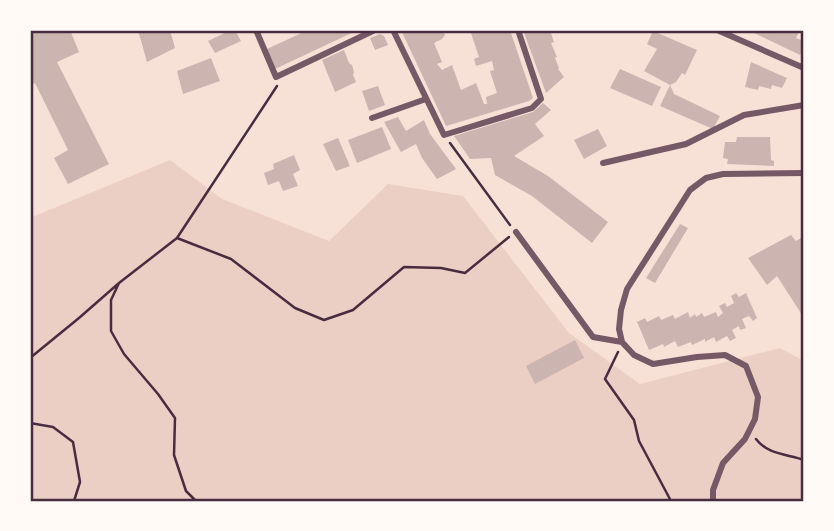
<svg xmlns="http://www.w3.org/2000/svg" width="834" height="531" font-family="Jost,sans-serif">
  <style>
    .green { fill: #ebcfc5 }
    .building { fill: #ccb4b1 }
    .lines { fill: none; stroke-linecap: round; stroke-linejoin: round }
    .path { stroke: #4a2c40; stroke-width: 2.5 }
    .minor { stroke: #755966; stroke-width: 6 }
    .neatline { fill: none; stroke: #4a2c40; stroke-width: 2.5 }
  </style>
  <rect width="100%" height="100%" fill="#f7e1d7"/>
  <!-- green -->
  <path class="green" d="M170,160L222,199L329,241L388,184L463,196L569,333L640,384L780,348L804,361V501H30V218Z"/>
  <!-- building -->
  <path class="building" d="M30,30H70L79,52L57,62L109,164L68,184L54,158L68,150L35,83L30,86Z
    M138,30H170L175,48L147,62Z
    M231,30H235L241,41L215,53L208,41Z
    M308,30H358L275,69L267,49Z
    M401,30H443L445,35L442,39L434,43L442,62L437,64L442,70L452,65L461,90L476,83L484,104H487L486,97L497,93L490,71L494,70L492,61L476,66L474,59L479,57L470,30H510L533,98L529,101L446,126Z
    M523,30H550L554,42L551,43L557,57L555,58L559,68L558,69L564,77L546,93Z
    M755,30H800L796,38L804,41V47L800,55L754,33Z
    M653,31L697,50L685,75L682,73L676,82L670,85L674,94L720,116L713,129L660,106L670,85L644,71L657,49L647,44Z
    M380,34L384,36L388,45L375,50L370,38Z
    M344,50L349,63L352,65L354,72L353,75L356,82L335,92L322,60Z
    M211,58L220,81L183,94L177,71Z
    M751,62L787,78L782,88L772,85L771,89L759,86L758,90L745,87Z
    M620,69L661,87L652,106L610,88Z
    M378,86L385,105L369,111L362,91Z
    M543,103L551,110L535,124L544,136L514,156L548,176L608,222L592,243L532,196L495,175L491,158L470,159L454,136L533,112Z
    M398,117L406,131L424,120L430,134L456,169L437,179L422,158L416,144L401,152L384,122Z
    M382,127L391,149L357,163L348,140Z
    M598,129L607,146L584,159L574,140Z
    M737,137H770L771,160L774,161V166L727,164L728,159L723,158L725,142H736Z
    M338,138L350,166L336,171L323,144Z
    M294,155L300,170L293,174L298,186L283,191L279,181L268,185L264,173L274,169L273,164Z
    M680,224L688,228L655,283L646,278Z
    M791,235L796,241L804,236V318L777,276L767,285L748,258Z
    M736,293L739,297L746,293L757,318L753,321L749,316L742,319L746,328L740,330L739,326L732,330L736,338L730,341L727,336L716,342L714,337L705,342V339L692,345L691,342L678,347L675,341L664,347L663,344L649,350L637,322L645,318L647,322L659,316L661,320L673,315L675,319L688,312L690,318L695,314L696,317L702,313L704,317L716,312L718,317L723,313L719,306L725,303L727,307L734,303L731,296Z
    M575,340L584,358L535,384L526,366Z"/>
  <g class="lines">
    <!-- path -->
    <path class="path" d="M450,143L510,225
      M177,238L277,86
      M119,283L177,238L231,259L295,308L324,320L353,310L404,267L441,268L465,273L509,237
      M618,352L605,379L634,420L639,441L671,501
      M30,358L79,318L119,283L111,300V331L124,354L158,394L175,418L174,455L186,491L196,501
      M30,423L53,427L73,442L80,482L74,501
      M756,439C768,455 787,454 804,460"/>
    <!-- minor -->
    <path class="minor" d="M256,30L276,77L375,30
      M393,30L444,135L532,108L541,99L518,30
      M717,30L804,68
      M372,118L426,99
      M603,163L686,144L744,115L804,105
      M516,232L593,337L622,342
      M713,501V490L723,463L745,439L755,419L758,397L746,366L725,355L697,357L653,364L634,355L622,342L619,329L621,310L627,289L690,190L706,178L723,174L804,173"/>
  </g>
  <!-- border -->
  <rect width="834" height="531" fill="none" stroke="#fffaf5" stroke-width="63"/>
  <rect x="32" y="32" width="770" height="468" class="neatline"/>
</svg>
